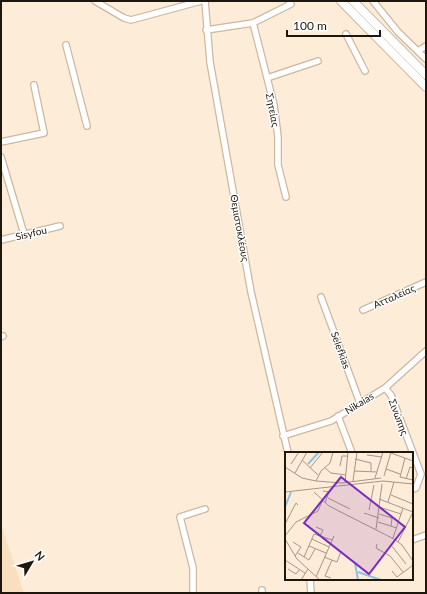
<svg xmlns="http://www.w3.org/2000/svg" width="427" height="594" font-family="Lato,sans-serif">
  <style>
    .built { fill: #f9debf }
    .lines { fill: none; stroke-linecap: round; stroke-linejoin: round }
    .minor-casing { stroke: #cdb8a1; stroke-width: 8 }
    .secondary-casing { stroke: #cdb8a1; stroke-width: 10 }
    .minor { stroke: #fff; stroke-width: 5.5 }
    .secondary { stroke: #fff; stroke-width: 8 }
    .labels { text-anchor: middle; stroke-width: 3; stroke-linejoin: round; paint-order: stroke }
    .street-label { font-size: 10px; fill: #1e170e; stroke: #fff }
    .inset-river { fill: none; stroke: #93c0de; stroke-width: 2 }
    .inset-road { fill: none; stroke: #a49787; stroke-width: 1 }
    .view { fill: #7b2cbf; fill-opacity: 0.15; stroke: #7b2cbf; stroke-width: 2 }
    .inset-edge { fill: none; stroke: #1e170e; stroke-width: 2 }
  </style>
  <rect width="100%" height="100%" fill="#fdecd8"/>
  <!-- built -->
  <path class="built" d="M1,525L24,593H1Z"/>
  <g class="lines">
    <!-- minor casing -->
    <g class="minor-casing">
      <path id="minor" d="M95,1L124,18L131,20L201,1
        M205,1L210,62L251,292L288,453
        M373,1L398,32L426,59
        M253,23L274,105L278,137V165L286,197
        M206,30L253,23L291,4L289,1
        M346,34L365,71
        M66,45L87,126
        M418,51L426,46
        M267,78L318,61
        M1,142L44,133L34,85
        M1,157L24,234
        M1,240L60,226
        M321,297L360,403
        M363,310L426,282
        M1,337L3,336
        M385,388L391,395L421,474L416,488L412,489
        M338,416L352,453
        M283,436L331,421L385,388L426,351
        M412,540L426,535
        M310,579L311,593
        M193,593V568L180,517L205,509
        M262,593V590"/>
    </g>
    <!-- secondary casing -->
    <g class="secondary-casing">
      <path id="secondary" d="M341,1L426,87
        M353,1L426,75"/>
    </g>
    <!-- minor -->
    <use href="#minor" class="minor"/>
    <!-- secondary -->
    <use href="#secondary" class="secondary"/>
  </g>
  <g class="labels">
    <!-- street labels -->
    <g class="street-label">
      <text transform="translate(273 110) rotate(79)" y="4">Σητείας</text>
      <text transform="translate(240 228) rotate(80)" y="4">Θεμιστοκλέους</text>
      <text transform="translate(31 233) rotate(-13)" y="4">Sisyfou</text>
      <text transform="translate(394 296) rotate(-24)" y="4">Ατταλείας</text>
      <text transform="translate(341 350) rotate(70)" y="4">Selefkias</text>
      <text transform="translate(359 403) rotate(-32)" y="4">Nikaias</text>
      <text transform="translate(399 417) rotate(69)" y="4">Σινώπης</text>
    </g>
  </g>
  <!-- overview -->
  <g transform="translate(285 452)">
    <rect width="128" height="128" fill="#fdecd8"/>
    <path class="inset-river" d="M23,12L34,0M0,55L6,40M70,111L73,128M73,120L96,128"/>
    <path class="inset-road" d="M106,1L128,9M82,3L97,5M120,6L115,25L128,28M70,7L86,11V19M17,8L33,23M6,12L14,0M55,14L57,4H63M0,15L17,26L31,29L57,31L96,26M25,16L38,0M40,16L46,21L61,23M101,17L115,22M69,19L92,20M10,21L22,0M99,24L106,0M90,26L98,0M121,27L125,15L128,16M31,29L36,19L45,11L48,0M68,29L72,0M60,30L63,0M38,39L44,40L40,51M0,40L98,29L128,32M29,40L44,54L109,87L117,93L128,109M106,43L128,52M43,46L65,57M94,47L128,60M103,50L109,30M94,55L116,62M84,58L89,33M79,61L94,66M94,62L107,66L106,74M93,70L112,76M0,72L11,51L13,53M31,75L38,78L35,84M91,77L97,32M0,84L11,70L33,59L37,49M108,86L118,56M0,87L12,107L35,128M27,87L44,95M8,90L16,95L10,104M113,90L128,60M92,92L91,96L105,104L118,120M106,93L121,112M24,94L41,101M13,101L24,108L30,97M19,105L29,82L47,88M39,105L52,110L56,99M0,108L20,121M3,117L11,122L14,118M107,119L112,125L128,113M31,125L49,84M46,126L40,124L47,108M16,128L23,117"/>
    <path class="view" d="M56,25L120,75L84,122L19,71Z"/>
    <rect width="128" height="128" class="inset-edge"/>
  </g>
  <!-- border -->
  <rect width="427" height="594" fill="none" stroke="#1e170e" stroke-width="4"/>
  <!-- north arrow -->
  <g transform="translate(32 562) rotate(52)" stroke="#ffffff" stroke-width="3" paint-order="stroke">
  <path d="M0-3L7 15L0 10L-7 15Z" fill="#1e170e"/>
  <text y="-6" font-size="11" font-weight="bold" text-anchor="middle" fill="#1e170e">N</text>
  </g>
  <!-- scale -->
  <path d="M287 30v6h93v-6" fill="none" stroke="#1e170e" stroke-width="2"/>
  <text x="293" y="30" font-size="12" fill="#1e170e" stroke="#ffffff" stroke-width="3" paint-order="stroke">100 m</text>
</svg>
